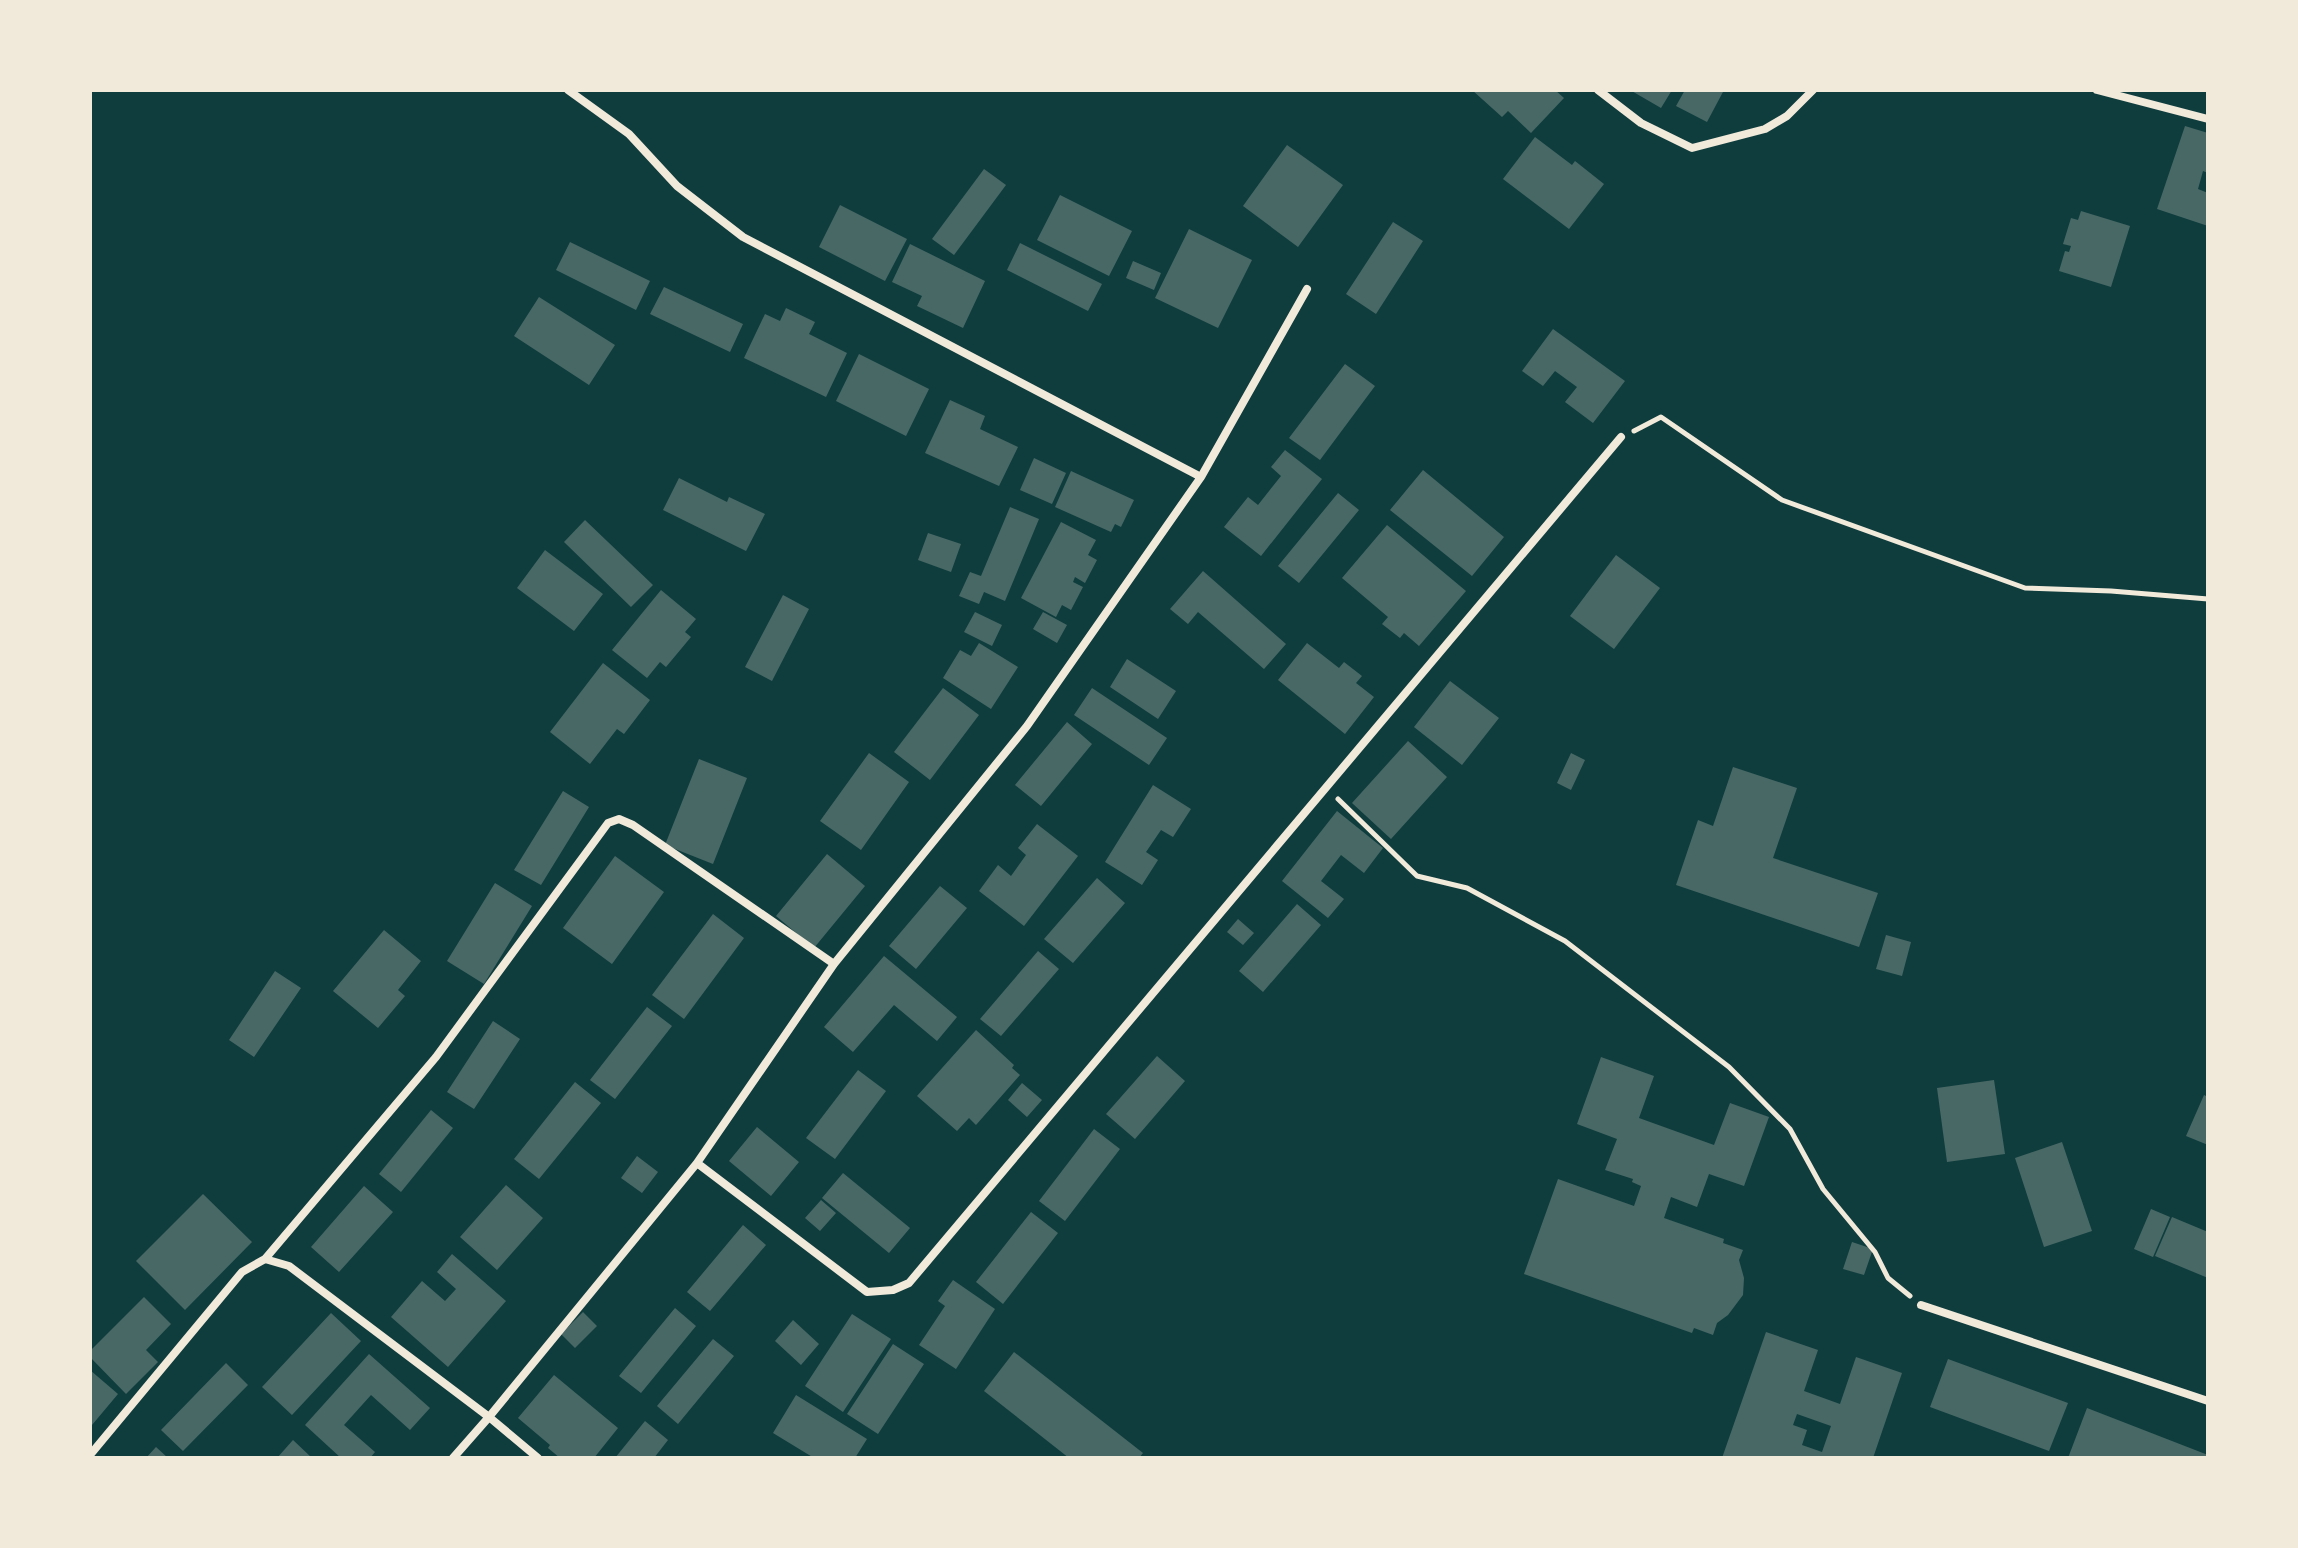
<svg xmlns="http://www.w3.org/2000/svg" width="2298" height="1548" font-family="Karla,sans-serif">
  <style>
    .building { fill: #486865; fill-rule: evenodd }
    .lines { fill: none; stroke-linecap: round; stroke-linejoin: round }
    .path { stroke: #f1e9da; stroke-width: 5 }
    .minor { stroke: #f1e9da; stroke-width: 8 }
  </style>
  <rect width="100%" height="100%" fill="#0f3d3e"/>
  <!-- building -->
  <path class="building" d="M1472,90H1555L1564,98L1531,133L1508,111L1502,117Z
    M1630,90H1672L1661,108Z
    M1685,90H1724L1707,122L1676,106Z
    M2185,126L2208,133V173L2203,171L2198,189L2208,193V226L2157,209Z
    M1535,137L1572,165L1575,161L1604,184L1569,229L1503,179Z
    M1287,145L1343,185L1298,247L1243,206Z
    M984,169L1006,185L954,255L932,239Z
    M1060,195L1132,231L1109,276L1037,240Z
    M840,205L907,239L885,281L819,247Z
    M2081,211L2130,226L2111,287L2059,271L2065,251L2069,252L2071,246L2063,244L2071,218L2078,220Z
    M1393,222L1423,241L1376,314L1346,294Z
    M1189,229L1252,260L1218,328L1155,298Z
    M570,242L650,281L636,310L556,270Z
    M1020,243L1102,284L1088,311L1007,270Z
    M910,244L985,281L963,328L917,306L922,296L892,282Z
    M1133,261L1161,273L1154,290L1126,278Z
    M664,287L743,324L730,352L650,314Z
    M539,297L615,345L589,385L514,336Z
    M786,308L815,322L809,334L847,353L826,397L744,358L765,314L780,321Z
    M1553,329L1625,381L1593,423L1565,402L1577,387L1555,371L1543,386L1522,371Z
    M859,354L929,389L906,436L836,401Z
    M1345,364L1375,386L1320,460L1289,438Z
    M950,400L985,416L980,429L1018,447L999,486L925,453Z
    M1285,450L1322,479L1261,556L1224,527L1248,497L1258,505L1281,476L1271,467Z
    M1034,458L1066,473L1052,504L1020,490Z
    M1423,470L1504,537L1472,576L1390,510Z
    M1071,471L1134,500L1121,527L1115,524L1111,532L1055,507Z
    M679,478L727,502L729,497L765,514L746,551L663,510Z
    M1338,493L1359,510L1299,583L1278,566Z
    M1010,507L1039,519L1005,601L984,592L979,604L959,596L970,572L981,576Z
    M585,520L653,585L631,607L564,542Z
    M1061,522L1096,540L1088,555L1097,560L1085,583L1075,577L1073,582L1083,587L1071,610L1062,605L1056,617L1021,598Z
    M1387,525L1466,591L1419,646L1404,633L1400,638L1382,624L1388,617L1342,578Z
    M928,533L961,544L951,572L918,560Z
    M545,550L603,594L574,631L517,588Z
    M1616,555L1660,588L1614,649L1570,616Z
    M1203,571L1286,644L1264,669L1198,612L1188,624L1170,609Z
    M661,590L696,619L685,632L691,637L666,667L660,662L647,678L612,650Z
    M783,595L809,609L772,681L745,667Z
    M975,612L1002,625L992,646L964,632Z
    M1043,612L1067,625L1057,643L1033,629Z
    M979,643L1018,667L991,709L943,678L960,650L971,656Z
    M1307,643L1339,668L1344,662L1362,676L1356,683L1374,697L1345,734L1278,680Z
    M1127,659L1176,691L1158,719L1110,687Z
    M603,663L650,700L624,734L617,729L590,764L550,732Z
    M1450,681L1499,718L1462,765L1414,727Z
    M943,688L979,715L930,780L894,752Z
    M1092,688L1167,738L1149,765L1074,715Z
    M1067,722L1092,744L1041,806L1015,785Z
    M1408,741L1447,777L1391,839L1352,803Z
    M869,753L909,782L861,850L820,821Z
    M1571,753L1585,760L1571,790L1557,783Z
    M699,759L747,778L713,864L665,845Z
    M1733,767L1797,788L1773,858L1878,893L1859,947L1676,885L1698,820L1713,826Z
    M1153,785L1191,809L1173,837L1161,830L1146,852L1158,860L1142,885L1105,862Z
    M563,791L589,807L541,885L514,870Z
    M1337,811L1383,848L1364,873L1341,855L1321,881L1344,899L1328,918L1282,881Z
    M1037,824L1078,856L1024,926L979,891L998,865L1011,876L1026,855L1018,848Z
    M827,854L865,886L814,948L776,916Z
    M615,856L664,892L612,964L563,928Z
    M1097,878L1125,903L1073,963L1044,939Z
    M495,883L532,906L484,984L447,961Z
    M940,886L967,908L916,969L889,946Z
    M1297,904L1321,925L1263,992L1239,971Z
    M713,914L744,938L684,1019L652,995Z
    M1238,919L1254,933L1243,945L1227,932Z
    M384,930L421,961L398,990L405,996L378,1028L333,991Z
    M1886,935L1911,942L1902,976L1876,969Z
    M1038,951L1059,969L1001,1036L980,1019Z
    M884,956L957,1017L937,1041L894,1005L853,1052L824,1027Z
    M275,971L301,988L254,1057L229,1040Z
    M647,1007L672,1026L615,1099L590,1080Z
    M493,1021L520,1039L474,1109L447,1092Z
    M976,1030L1014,1065L1012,1068L1020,1075L976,1125L969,1118L957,1131L917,1096Z
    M1157,1056L1185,1081L1135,1139L1106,1114Z
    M1601,1057L1654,1076L1639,1118L1714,1145L1730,1103L1769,1117L1744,1186L1709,1174L1697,1207L1671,1197L1664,1218L1724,1239L1723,1243L1743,1250L1739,1260L1744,1278L1743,1295L1728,1315L1717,1323L1713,1335L1694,1328L1692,1333L1524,1274L1558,1179L1634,1206L1641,1186L1632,1182L1633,1179L1605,1170L1617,1139L1577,1124Z
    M858,1070L886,1091L835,1159L806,1138Z
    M1994,1080L2005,1154L1947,1162L1937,1088Z
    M575,1082L601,1103L539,1179L514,1159Z
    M1022,1083L1042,1100L1027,1117L1008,1100Z
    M2204,1095L2208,1097V1145L2186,1136Z
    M431,1110L453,1128L401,1192L379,1174Z
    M757,1127L799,1162L771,1196L729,1161Z
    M1094,1129L1120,1149L1065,1221L1039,1201Z
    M2062,1142L2092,1231L2044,1247L2015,1158Z
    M637,1156L658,1172L642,1193L621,1178Z
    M843,1173L910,1228L889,1253L822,1198Z
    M506,1185L543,1218L497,1270L460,1237Z
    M364,1186L393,1212L339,1272L311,1247Z
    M203,1194L252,1242L185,1310L136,1261Z
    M821,1200L836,1213L820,1231L805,1218Z
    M2151,1209L2170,1217L2153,1257L2134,1249Z
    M1031,1212L1058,1233L1003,1304L976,1282Z
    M2172,1217L2208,1232V1278L2155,1256Z
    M743,1225L766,1245L710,1311L687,1292Z
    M1852,1242L1873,1249L1864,1275L1843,1269Z
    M452,1254L506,1301L448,1367L391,1317L422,1281L445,1301L456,1289L437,1272Z
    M953,1280L995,1309L956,1369L919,1345L945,1306L938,1301Z
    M144,1297L171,1324L146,1350L158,1362L126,1394L90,1357V1351Z
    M675,1308L696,1326L641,1393L619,1376Z
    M583,1312L597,1326L575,1348L561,1334Z
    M331,1313L361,1341L292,1415L262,1387Z
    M852,1314L891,1339L843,1412L805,1386Z
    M793,1320L819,1344L801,1365L775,1341Z
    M1766,1332L1818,1350L1804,1391L1840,1404L1856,1357L1902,1373L1873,1458H1722ZM1797,1414L1831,1426L1822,1452L1802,1445L1807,1430L1793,1425Z
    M713,1339L734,1356L678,1424L657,1406Z
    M893,1344L924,1364L878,1434L847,1414Z
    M1014,1352L1143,1453L1139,1458H1069L984,1391Z
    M369,1354L430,1408L410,1430L371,1395L344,1425L375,1452L370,1458H341L305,1425Z
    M1948,1359L2068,1403L2049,1451L1930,1407Z
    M226,1363L248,1385L183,1451L161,1430Z
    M90,1370L118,1394L92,1425L90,1423Z
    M554,1375L618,1428L594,1458H560L548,1448L550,1445L518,1418Z
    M796,1395L867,1439L855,1458H814L773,1433Z
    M2087,1408L2208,1455V1458H2068Z
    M645,1421L668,1440L654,1458H615Z
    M293,1440L312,1458H277Z
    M156,1447L168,1458H146Z"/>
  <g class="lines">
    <!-- path -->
    <path class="path" d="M1634,431L1661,417L1782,500L2025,588L2111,591L2208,599
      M1338,799L1417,876L1467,888L1565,941L1729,1067L1790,1129L1823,1189L1875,1252L1888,1278L1910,1296"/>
    <!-- minor -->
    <path class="minor" d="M568,90L629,134L677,186L743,237L1201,477
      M1598,90L1641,123L1692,148L1765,129L1787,116L1813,90
      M2097,90L2208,119
      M697,1163L834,964L1027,726L1201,477L1307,289
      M265,1259L436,1057L608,823L619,819L633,825L834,964
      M1921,1305L2208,1401
      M90,1455L242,1272L265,1259L289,1266L489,1417L538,1458
      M453,1458L489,1417L697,1163L867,1292L893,1290L909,1283L1621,437"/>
  </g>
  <!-- border -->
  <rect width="2298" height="1548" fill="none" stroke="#f1e9da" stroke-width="184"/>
</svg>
